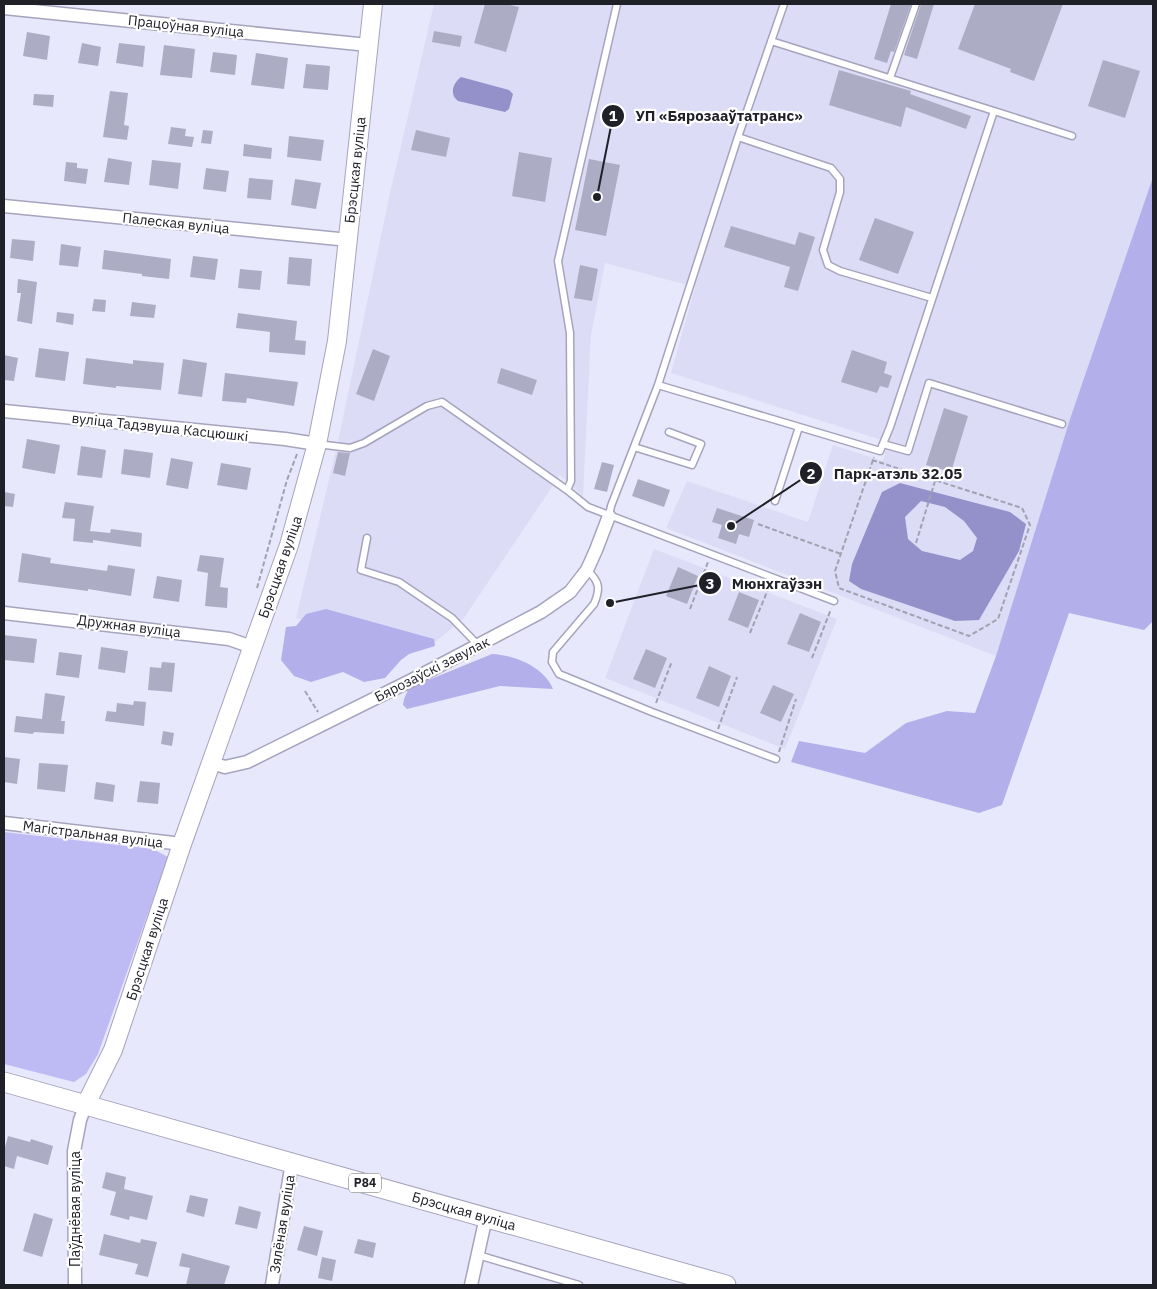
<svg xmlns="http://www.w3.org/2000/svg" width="1157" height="1289" font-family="'IBM Plex Sans',sans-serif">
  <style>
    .built { fill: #dddcf6 }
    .green { fill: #bebbf4 }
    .forest { fill: #b3afeb }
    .water { fill: #9491ca; fill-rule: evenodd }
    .building { fill: #acacc4 }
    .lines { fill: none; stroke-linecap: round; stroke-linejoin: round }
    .lane-casing { stroke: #a5a4bc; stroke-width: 9 }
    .street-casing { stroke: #a5a4bc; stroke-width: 15 }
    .secondary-casing { stroke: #a5a4bc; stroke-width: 20 }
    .primary-casing { stroke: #a5a4bc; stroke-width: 21 }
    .path { stroke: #a1a1b2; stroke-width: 2; stroke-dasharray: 5 2.5; stroke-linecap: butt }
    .lane { stroke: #fff; stroke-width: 6 }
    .street { stroke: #fff; stroke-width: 12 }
    .secondary { stroke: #fff; stroke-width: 18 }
    .primary { stroke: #fff; stroke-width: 19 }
    .labels { text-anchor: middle; stroke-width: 4.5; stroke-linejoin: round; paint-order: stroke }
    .shield { fill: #fff; stroke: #636369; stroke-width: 1 }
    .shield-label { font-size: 12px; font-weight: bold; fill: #202029 }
    .street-label { font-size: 14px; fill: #202029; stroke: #fff }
    .leader { fill: none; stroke: #202029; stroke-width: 2 }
    .callout-dot { fill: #202029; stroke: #fff; stroke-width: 2 }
    .mark-label { font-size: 15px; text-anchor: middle; font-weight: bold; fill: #fff }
    .callout-label { font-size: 15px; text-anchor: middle; font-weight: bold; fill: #202029; stroke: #fff; stroke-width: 4.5; stroke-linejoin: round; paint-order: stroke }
  </style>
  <rect width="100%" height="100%" fill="#e8e8fc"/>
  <!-- built -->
  <path class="built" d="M434,4H1153V177L1071,416L996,656L666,528L687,481L808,522L833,445L883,461L888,442L671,373L695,287L605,263L591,335L583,496L560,475L464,618L428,648L351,633L296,618L337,446L390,193Z
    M654,549L837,619L785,749L605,678Z"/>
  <!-- green -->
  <path class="green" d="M4,832L153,849L168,857L98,1054L86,1074L74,1082L4,1064Z"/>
  <!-- forest -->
  <path class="forest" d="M1153,177V621L1144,630L1069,613L1002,805L979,813L791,762L799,741L865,753L906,723L947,711L975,713L996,656L1071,416Z
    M326,609L434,639L435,646L409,654L401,660L385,678L364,682L343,672L311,682L294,676L281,660L286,627L296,626L306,614Z
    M492,654C515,655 544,667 553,689L500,686L407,709L403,705L404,699L409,688Z"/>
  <!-- water -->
  <path class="water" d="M461,77L509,90L513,94L509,109L505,112L458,101C449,94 453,83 461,77Z
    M900,483L1010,512L1026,524L1019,551L979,620L955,621L861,589L849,581L852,564L882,492ZM921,501L945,507L964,521L977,538L973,551L960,560L922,551L908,539L905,517Z"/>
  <!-- building -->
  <path class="building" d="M485,4H506L519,7L506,52L474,43Z
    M891,4H911L894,52L891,51L887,63L874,59Z
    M921,4H934L917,59L904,55Z
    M975,4H1063L1034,81L1010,72L1011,69L958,49Z
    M434,31L462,36L460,47L432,42Z
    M27,32L50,36L47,60L23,56Z
    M82,43L101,47L98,66L78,63Z
    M119,43L145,46L143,67L116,63Z
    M164,45L195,49L192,78L160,75Z
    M213,52L237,55L235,75L210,72Z
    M256,53L288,58L284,89L251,85Z
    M1103,60L1140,71L1125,118L1088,106Z
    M306,64L330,66L328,90L303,88Z
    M839,70L911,91L910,94L971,116L966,129L906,107L901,127L829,105Z
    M110,91L128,93L124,125L129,126L127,140L103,137Z
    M34,94L54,95L53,107L33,105Z
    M171,127L186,129L185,136L194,137L192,147L168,144Z
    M203,130L213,131L211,144L201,143Z
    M416,130L450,138L446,157L411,150Z
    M289,136L324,140L321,161L287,157Z
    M244,144L272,148L271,159L243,156Z
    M519,152L552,158L545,202L512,196Z
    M108,158L132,162L129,185L104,182Z
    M589,159L620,165L606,236L575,230Z
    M152,160L181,163L178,189L149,185Z
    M66,162L77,163V168L88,169L86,184L64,181Z
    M206,168L229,171L226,192L203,189Z
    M249,178L273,180L271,200L247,198Z
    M295,179L321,183L316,209L291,205Z
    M875,218L914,232L898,274L859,260Z
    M731,226L795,245L799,232L815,237L798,291L784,287L790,267L724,247Z
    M12,239L35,241L33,261L10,258Z
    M61,244L81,247L78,267L59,265Z
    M104,250L171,259L169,279L142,276V274L102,269Z
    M193,256L218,259L215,280L190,277Z
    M289,257L312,259L310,286L287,284Z
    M580,265L598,269L592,301L574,298Z
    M240,269L262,271L260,290L238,288Z
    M18,279L37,282L32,324L17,321L21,293H17Z
    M94,299L106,300L105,312L92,311Z
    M132,302L156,305L154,318L130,316Z
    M57,312L74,314L73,325L56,322Z
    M238,313L297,321L295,340L306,341L305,355L269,352L270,332L236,328Z
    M39,348L69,352L65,381L35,377Z
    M373,349L390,356L374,401L356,394Z
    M852,350L887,362L884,373L892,376L888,388L880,386L877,393L841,382Z
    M4,355L18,358L14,381L4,380Z
    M86,358L133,364V360L164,363L161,390L116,386V388L83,384Z
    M183,359L207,363L202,397L178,394Z
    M501,368L537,380L532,395L497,383Z
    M225,373L298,382L294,406L247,398L246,403L222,401Z
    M944,408L968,416L951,472L926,465Z
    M27,439L60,445L55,474L22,468Z
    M81,446L106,450L102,478L77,475Z
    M124,449L153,453L150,478L121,474Z
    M338,452L350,453L345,476L333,473Z
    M171,458L193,462L188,489L166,485Z
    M602,462L614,465L607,492L594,489Z
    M221,463L251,468L247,490L217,485Z
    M638,479L670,490L664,507L632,496Z
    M4,492L15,494L13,507L4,506Z
    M65,502L94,506L90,531L110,533L111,529L142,533L141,547L93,540V543L73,541L75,519L62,518Z
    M717,508L754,520L749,537L739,534L736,544L718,538L722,525L712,522Z
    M22,553L51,558L50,563L107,571L108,565L135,569L131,596L88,589V591L18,582Z
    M200,555L224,558L220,587L228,588L227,608L205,606L208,573L197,571Z
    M678,567L698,576L687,604L666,596Z
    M157,576L182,580L179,602L153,598Z
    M739,592L759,600L748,628L728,620Z
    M800,613L821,622L809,652L787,644Z
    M4,635L37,639L34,663L4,660Z
    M101,647L128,651L125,673L98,669Z
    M646,649L667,658L655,688L633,679Z
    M59,652L82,655L79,678L56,675Z
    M162,662L175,663L172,692L148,690L150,667L161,668Z
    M709,666L731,676L719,707L696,698Z
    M773,685L794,694L781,722L760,713Z
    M45,693L65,696L61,721H65L64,734L34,732L33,734L14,732L16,716L42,719Z
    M134,701L146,702L144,726L105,721L107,711L116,712L117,703L133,705Z
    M163,731L174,733L172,746L161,744Z
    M4,757L20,759L17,784L4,782Z
    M39,763L68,765L65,792L37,789Z
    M140,781L160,783L158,804L137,802Z
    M96,782L115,785L113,802L94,799Z
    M8,1136L30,1142L31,1139L53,1146L48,1165L17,1156L14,1169L4,1166V1151Z
    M106,1172L126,1177L124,1189L153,1196L147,1220L130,1216L129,1220L110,1215L116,1192L102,1188Z
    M190,1195L208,1199L204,1217L186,1212Z
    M239,1206L261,1212L257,1229L235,1224Z
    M34,1213L53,1219L42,1257L23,1251Z
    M304,1226L323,1231L317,1256L297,1250Z
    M104,1234L140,1243L141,1239L157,1242L148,1277L135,1274L138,1264L99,1255Z
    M358,1239L376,1243L373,1258L354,1253Z
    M182,1253L230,1266L224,1285H186L190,1268L179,1266Z
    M322,1257L336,1260L332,1281L318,1278Z"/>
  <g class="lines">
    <!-- lane casing -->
    <g class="lane-casing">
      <path id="lane" d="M617,4L558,261L570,333L571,481L567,490L588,507L834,601
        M890,78L916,4
        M994,111L1072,136
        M738,137L831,168L840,179V192L823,250L828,265L840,271L932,298
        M658,385L880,451L890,427L994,111L771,41
        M317,444L350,448L364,443L427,406L442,402L567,490
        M883,444L908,451L929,383L1062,424
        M634,447L692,465L701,444L669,432
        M775,501L799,427
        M609,516L611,506L658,385L738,137L784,4
        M367,538L361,570L399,582L452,618L479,646
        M587,570C599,581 601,588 594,604L553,652L552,662L559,674L652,712L776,759
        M478,1255L579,1285"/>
    </g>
    <!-- street casing -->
    <g class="street-casing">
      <path id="street" d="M4,8L368,45
        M4,206L349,240
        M4,411L285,439L317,444
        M4,613L229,639L252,647
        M211,763L225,767L247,762L412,680L541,612L570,592L587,570L596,550L609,516
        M4,823L182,844
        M75,1285L74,1151L80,1120L86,1104
        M272,1285L292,1162
        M471,1285L486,1217"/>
    </g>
    <!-- secondary casing -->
    <g class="secondary-casing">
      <path id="secondary" d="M86,1104L113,1050L182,844L289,545L317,444L337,341L373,4"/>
    </g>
    <!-- primary casing -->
    <g class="primary-casing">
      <path id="primary" d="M4,1082L726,1285"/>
    </g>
    <!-- path -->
    <path class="path" d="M872,460L1022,508L1030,525L998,619L969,636L839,588L835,571L874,457
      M758,524L841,554
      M916,543L935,481
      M257,588L287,480L297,454
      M690,609L708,562
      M750,633L769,587
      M812,658L831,609
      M305,691L318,712
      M656,703L672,661
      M718,729L737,677
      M779,752L796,699"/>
    <!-- lane -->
    <use href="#lane" class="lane"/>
    <!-- street -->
    <use href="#street" class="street"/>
    <!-- secondary -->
    <use href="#secondary" class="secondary"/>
    <!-- primary -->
    <use href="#primary" class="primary"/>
  </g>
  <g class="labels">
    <!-- shield labels -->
    <rect class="shield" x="349" y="1173.5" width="32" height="19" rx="4"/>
    <g class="shield-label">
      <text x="365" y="1187">Р84</text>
    </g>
    <!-- street labels -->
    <g class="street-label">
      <text transform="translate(186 26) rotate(6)" y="5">Працоўная вуліца</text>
      <text transform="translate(355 170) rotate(-84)" y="5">Брэсцкая вуліца</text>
      <text transform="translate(176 223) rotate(6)" y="5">Палеская вуліца</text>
      <text transform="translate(160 427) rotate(6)" y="5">вуліца Тадэвуша Касцюшкі</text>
      <text transform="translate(280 567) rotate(-71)" y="5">Брэсцкая вуліца</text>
      <text transform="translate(129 626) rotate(7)" y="5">Дружная вуліца</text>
      <text transform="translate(432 669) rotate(-27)" y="5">Бярозаўскі завулак</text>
      <text transform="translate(93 834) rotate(7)" y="5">Магістральная вуліца</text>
      <text transform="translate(147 949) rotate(-72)" y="5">Брэсцкая вуліца</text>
      <text transform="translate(75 1209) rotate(-90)" y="5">Паўднёвая вуліца</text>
      <text transform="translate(464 1211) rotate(16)" y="5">Брэсцкая вуліца</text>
      <text transform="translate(282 1224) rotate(-81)" y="5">Зялёная вуліца</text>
    </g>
  </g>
  <!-- callouts -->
  <path class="leader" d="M597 197L613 116M731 526L811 473M610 603L710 583"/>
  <g class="callout-dot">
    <circle cx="597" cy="197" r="5"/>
    <circle cx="731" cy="526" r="5"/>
    <circle cx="610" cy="603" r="5"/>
    <circle cx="613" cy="116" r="12"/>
    <circle cx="811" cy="473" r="12"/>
    <circle cx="710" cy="583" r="12"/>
  </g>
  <g class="mark-label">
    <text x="613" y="121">1</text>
    <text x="811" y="479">2</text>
    <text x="710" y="589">3</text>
  </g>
  <g class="callout-label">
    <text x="719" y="121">УП «Бярозааўтатранс»</text>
    <text x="898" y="479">Парк-атэль 32.05</text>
    <text x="777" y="589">Мюнхгаўзэн</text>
  </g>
  <!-- border -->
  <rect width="1157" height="1289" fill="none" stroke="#202029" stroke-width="10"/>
</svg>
